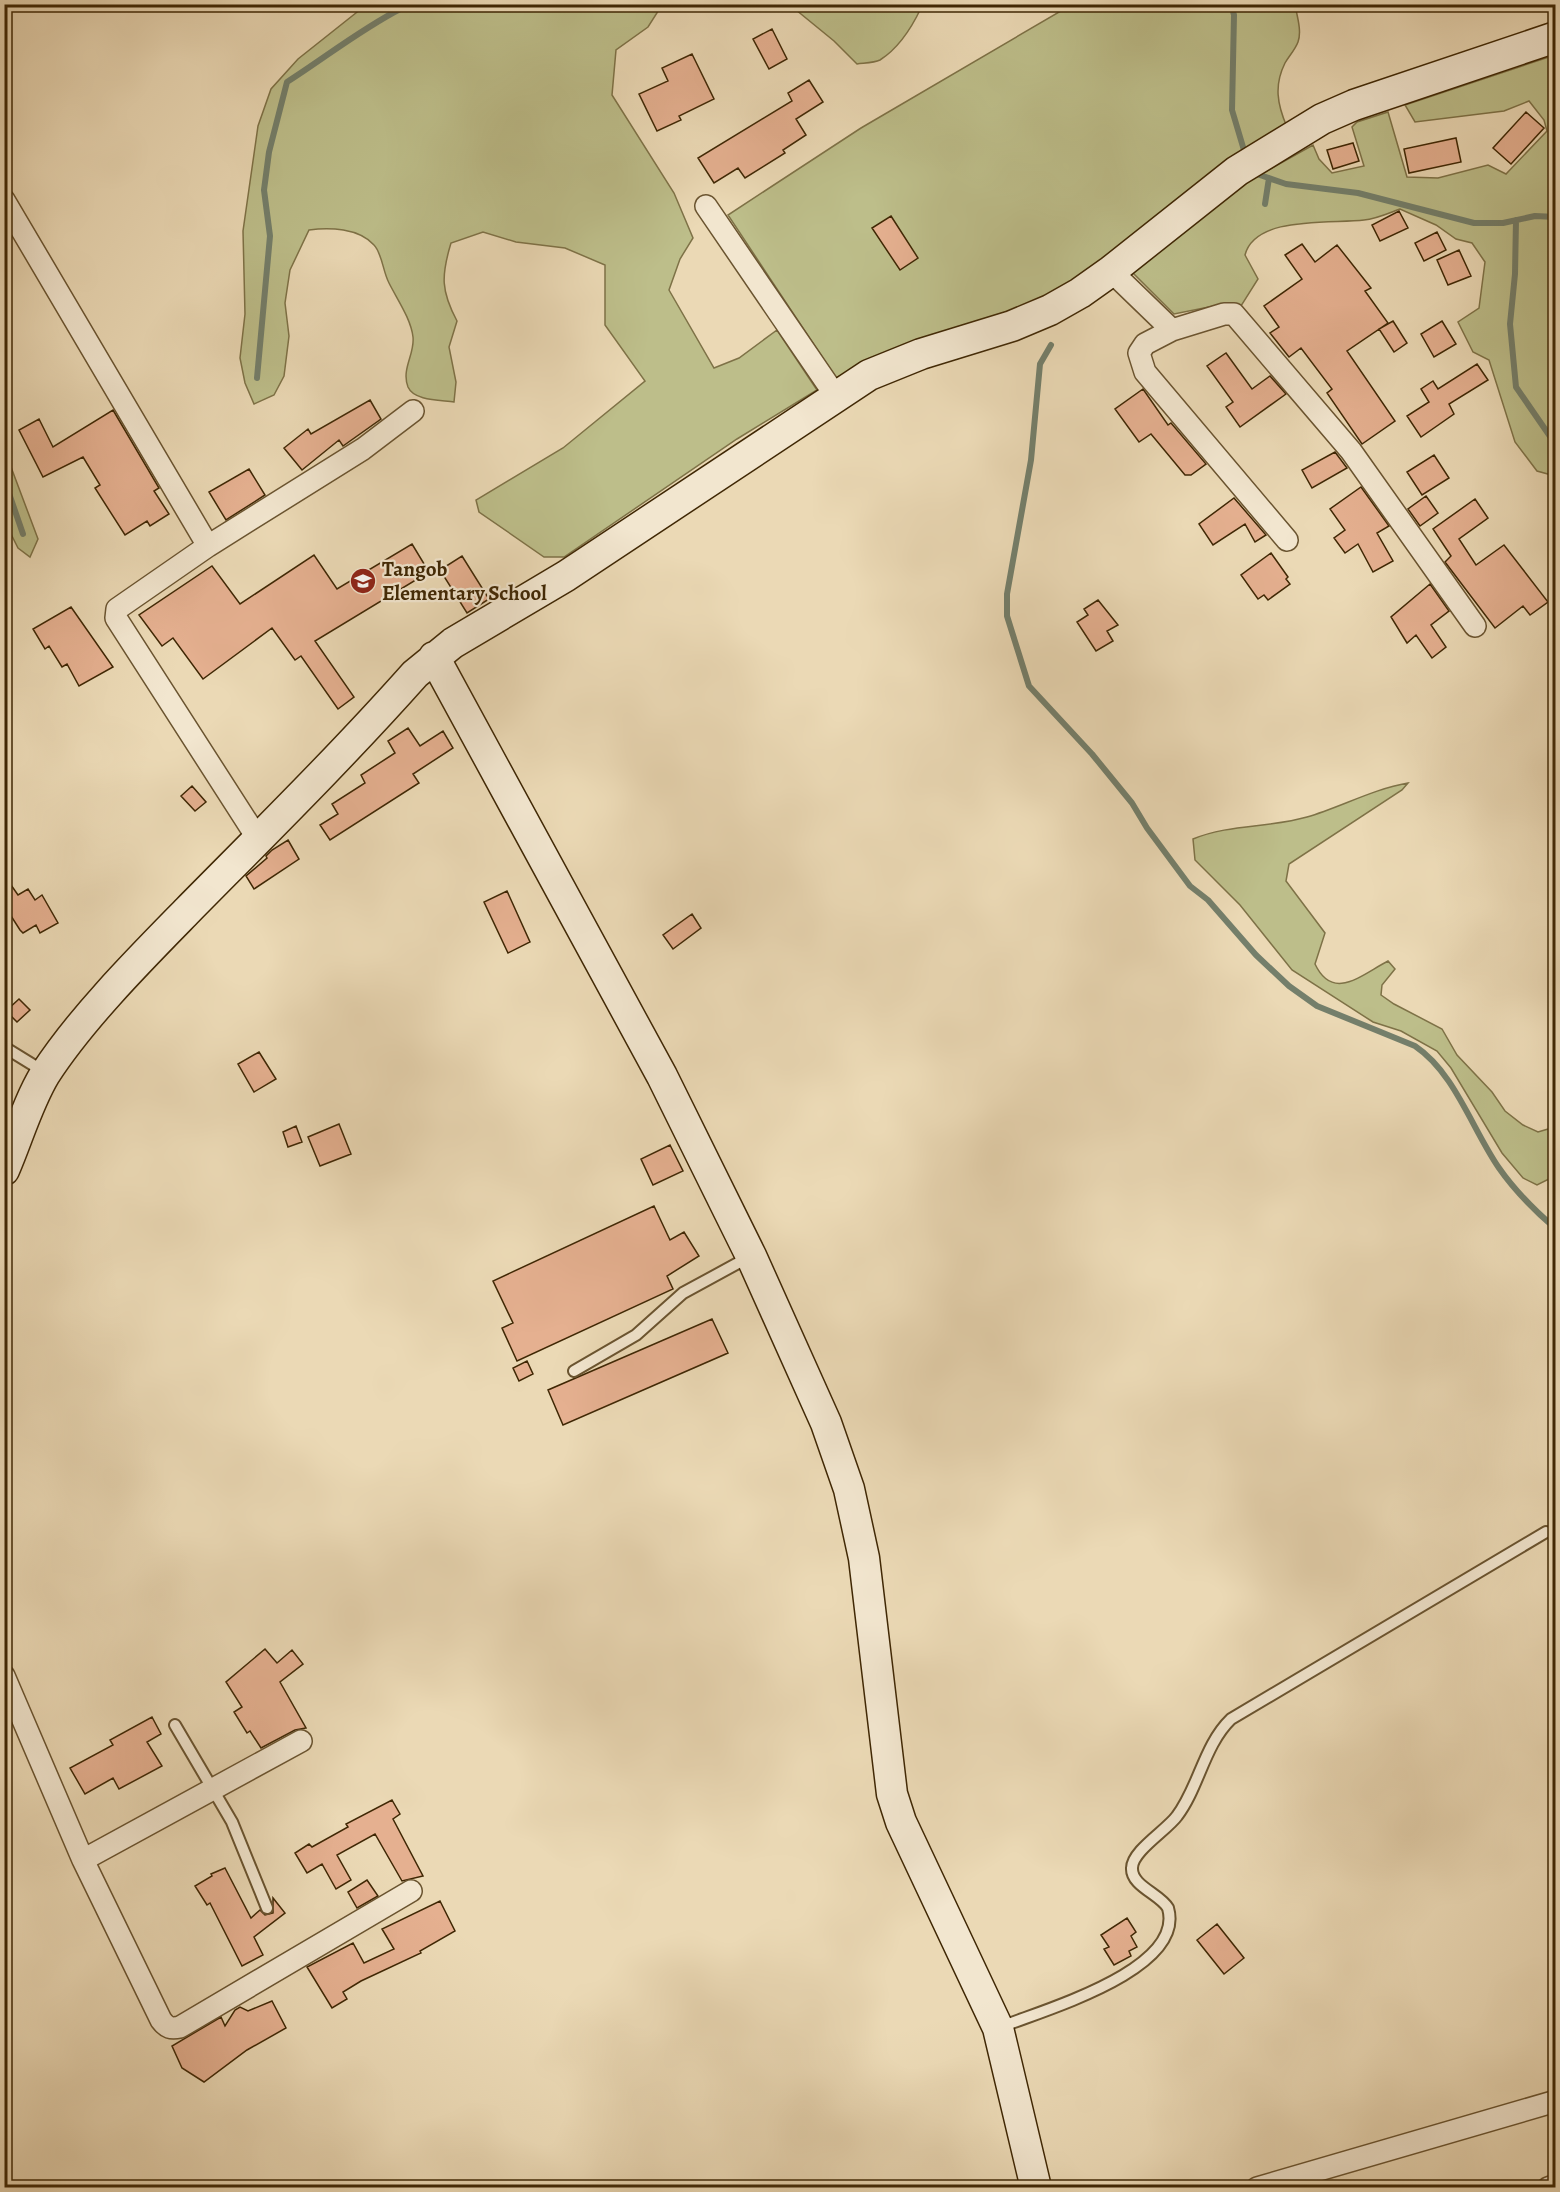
<svg xmlns="http://www.w3.org/2000/svg" width="1560" height="2192" font-family="Alegreya,serif">
  <style>
    .green { fill: #bdbe8a; stroke: #7e7247; stroke-width: 1.5 }
    .lines { fill: none; stroke-linecap: round; stroke-linejoin: round }
    .stream { stroke: #747f6b; stroke-width: 6 }
    .building { fill: #e5b090; stroke: #3f2704; stroke-width: 1.5 }
    .lane-casing { stroke: #6a5430; stroke-width: 14 }
    .street-casing { stroke: #6a5430; stroke-width: 24 }
    .secondary-casing { stroke: #3f2704; stroke-width: 33 }
    .lane { stroke: #f2e6cf; stroke-width: 10 }
    .street { stroke: #f2e6cf; stroke-width: 21 }
    .secondary { stroke: #f2e6cf; stroke-width: 30 }
    .labels { text-anchor: middle; stroke-width: 4.5; stroke-linejoin: round; paint-order: stroke }
    .poi-label { font-size: 21px; font-weight: bold; fill: #3f2704; stroke: #f2e6cf; text-anchor: start }
  </style>
  <rect width="100%" height="100%" fill="#ebd9b5"/>
  <filter id="stains"><feTurbulence type="fractalNoise" baseFrequency=".00333" numOctaves="4"/><feColorMatrix values="0 0 0 0 .2 0 0 0 0 .09 0 0 0 0 .02 0 0 0 .5 -.17"/></filter>
  <radialGradient id="worn" r=".72"><stop offset=".6" stop-color="#630" stop-opacity="0"/><stop offset="1" stop-color="#630" stop-opacity=".3"/></radialGradient>
  <!-- green -->
  <path class="green" d="M919,4L921,8C912,27 899,48 880,60C874,63 864,63 857,64L834,41L790,5Z
    M366,5H662L648,27L616,50L612,95L674,193L693,238L680,259L669,290L714,368L739,358L777,330L817,390L737,439L564,557H544L479,512L476,500L563,448L645,381L605,325V265L565,248L516,242L483,232L451,243C441,276 441,291 457,321L449,347L456,382L454,402C441,400 414,401 408,387C401,369 415,354 413,337C411,319 397,299 389,283C383,272 382,253 374,245C359,228 329,227 309,230L290,270L285,303L289,336L284,376L274,395L254,404L245,383L240,358L245,314L243,231L258,126L271,89L298,59Z
    M1071,5H1295C1297,16 1302,31 1298,42C1295,50 1289,56 1285,63C1274,85 1277,104 1287,127L1100,264L1038,305L881,354L836,378L728,215L861,128Z
    M1555,55V476L1537,471L1515,442L1489,360L1473,352L1458,322L1479,308L1485,262L1472,243L1456,239L1436,225L1400,209C1389,213 1376,219 1364,220C1332,224 1255,215 1245,255L1258,279L1241,306L1229,303L1174,314L1131,271L1242,185L1313,145L1319,159L1332,173L1364,166L1352,127L1357,122L1388,112L1407,177L1438,178L1488,165L1506,174L1547,131L1544,120L1529,101L1504,111L1415,122L1405,105Z
    M4,441L8,459L38,539L30,557L18,548L5,522Z
    M1408,783L1402,790L1289,864L1286,881L1325,933L1315,964C1333,1002 1361,975 1388,961L1395,969L1382,985L1381,995L1394,1004L1442,1029L1457,1055L1492,1092L1505,1111L1523,1125L1538,1132L1548,1129L1555,1122V1176L1537,1185L1523,1178L1502,1153L1451,1068L1437,1051L1401,1031L1373,1022L1292,970L1240,905L1195,860L1193,839C1229,824 1269,828 1307,817C1341,807 1373,789 1408,783Z"/>
  <g class="lines">
    <!-- stream -->
    <path class="stream" d="M1231,4L1234,15L1232,110L1246,157
      M1254,173L1286,184L1358,193L1474,223H1503L1535,216L1556,217
      M1265,204L1269,178
      M1516,220L1515,274L1510,324L1516,387L1556,445
      M1051,345L1040,364L1031,460L1007,594V616L1029,686L1092,754L1132,803L1147,828L1190,886L1208,900L1256,955L1289,986L1317,1006L1415,1046C1455,1073 1472,1129 1499,1168C1515,1191 1534,1210 1556,1229
      M257,378L270,236L264,190L269,152L287,82C326,57 361,29 402,8L404,4
      M4,479L23,534"/>
  </g>
  <!-- building -->
  <path class="building" d="M772,29L787,59L769,69L753,39Z
    M692,54L714,99L679,116L681,120L657,131L639,94L668,81L662,68Z
    M809,80L823,102L796,119L806,135L783,150L785,153L745,178L738,168L714,183L698,158L792,101L788,93Z
    M1526,112L1544,128L1511,164L1493,148Z
    M1456,138L1461,162L1409,173L1404,149Z
    M1353,143L1359,161L1333,169L1327,150Z
    M1399,211L1408,228L1380,241L1372,225Z
    M891,216L918,258L900,270L872,228Z
    M1437,232L1446,250L1424,261L1415,243Z
    M1302,244L1315,262L1337,245L1371,288L1365,291L1388,323L1347,351L1395,421L1362,444L1327,393L1332,389L1301,348L1289,357L1270,333L1279,327L1264,306L1302,279L1285,255Z
    M1459,250L1471,276L1448,285L1437,260Z
    M1393,321L1407,343L1394,352L1379,329Z
    M1442,321L1456,344L1434,357L1421,334Z
    M1226,353L1252,389L1270,376L1286,394L1240,427L1226,407L1233,402L1207,366Z
    M1477,364L1488,380L1449,404L1454,414L1421,437L1407,416L1429,402L1421,389L1433,381L1438,389Z
    M1143,389L1168,425L1171,423L1206,464L1191,475H1185L1151,434L1139,442L1115,409Z
    M370,400L381,419L343,446L339,440L302,470L284,448L308,429L311,434Z
    M113,410L159,488L154,491L169,514L150,526L147,521L125,535L95,488L100,485L83,457L43,477L19,430L39,419L53,447Z
    M1335,452L1347,468L1312,488L1302,470Z
    M1434,455L1449,478L1422,495L1407,472Z
    M249,469L265,495L226,520L209,492Z
    M1361,487L1389,526L1377,533L1393,561L1373,572L1358,544L1345,553L1334,538L1345,530L1330,509Z
    M1426,496L1438,513L1420,526L1408,509Z
    M1234,498L1266,535L1255,542L1245,524L1213,545L1199,524Z
    M1475,499L1488,518L1459,539L1476,565L1504,545L1548,602L1530,615L1523,606L1495,628L1445,562L1451,556L1433,529Z
    M412,544L429,572L315,641L354,697L338,709L301,656L295,660L272,628L203,679L173,638L162,646L139,615L212,566L240,604L314,555L337,589Z
    M1271,553L1288,577L1286,579L1290,584L1268,600L1264,595L1258,599L1241,575Z
    M462,556L489,599L467,613L440,570Z
    M1430,584L1449,611L1431,625L1446,647L1432,658L1416,635L1407,643L1391,617Z
    M1098,600L1118,625L1107,631L1113,641L1096,651L1077,622L1088,615L1084,609Z
    M71,607L113,667L79,686L67,664L62,667L49,646L45,649L33,629Z
    M408,728L420,746L443,731L453,748L413,774L419,783L330,840L320,825L338,814L332,804L365,783L361,775L395,753L388,741Z
    M192,786L206,802L195,811L181,796Z
    M288,840L299,859L254,889L246,876L267,858L266,856L272,850Z
    M4,875L18,895L28,889L35,900L42,895L58,923L40,933L36,925L23,933L20,930L4,905Z
    M507,891L530,942L508,953L484,902Z
    M692,914L701,928L673,949L663,935Z
    M19,999L30,1010L17,1022L6,1011Z
    M259,1052L276,1079L254,1092L238,1064Z
    M339,1124L351,1154L320,1166L308,1137Z
    M296,1126L302,1142L288,1147L283,1132Z
    M670,1145L683,1171L653,1185L641,1159Z
    M654,1206L670,1240L684,1232L699,1256L667,1276L673,1289L517,1361L502,1328L513,1323L493,1281Z
    M712,1319L728,1353L563,1425L548,1390Z
    M527,1361L533,1374L519,1381L513,1368Z
    M265,1649L277,1663L292,1650L303,1664L280,1682L306,1728L295,1730L261,1748L250,1731L247,1733L234,1712L242,1707L226,1682Z
    M152,1717L161,1734L147,1742L162,1766L119,1789L113,1778L85,1794L70,1768L113,1745L110,1740Z
    M392,1800L400,1814L393,1819L423,1876L402,1881L375,1834L337,1855L351,1880L336,1889L322,1864L307,1873L295,1853L309,1844L312,1847L348,1827L346,1824Z
    M225,1868L251,1918L260,1910L265,1915L273,1913V1898L285,1913L254,1937L263,1955L242,1966L210,1903L207,1905L195,1886L212,1876L211,1874Z
    M367,1880L378,1896L357,1908L348,1892Z
    M440,1901L455,1931L420,1951L421,1953L361,1981L343,1992L347,1999L332,2008L307,1967L353,1943L364,1963L394,1949L382,1929Z
    M1127,1918L1136,1932L1131,1936L1137,1947L1129,1951L1131,1956L1114,1965L1104,1949L1109,1947L1101,1935Z
    M1217,1924L1244,1958L1224,1974L1197,1940Z
    M272,2001L286,2028L247,2050L204,2082L182,2068L172,2046L221,2017L225,2026L235,2010L240,2007L248,2011Z"/>
  <g class="lines">
    <!-- lane casing -->
    <g class="lane-casing">
      <path id="lane" d="M4,1047L43,1071
        M574,1371L636,1335L683,1293L751,1256
        M175,1725L232,1822L267,1908
        M1001,2027C1043,2010 1186,1970 1168,1908C1160,1894 1131,1886 1132,1868C1132,1851 1167,1830 1177,1816C1199,1787 1204,1745 1231,1719L1546,1532"/>
    </g>
    <!-- street casing -->
    <g class="street-casing">
      <path id="street" d="M4,200L208,546
        M706,206L835,395
        M1111,271L1172,330L1224,314H1234L1351,451L1475,626
        M1172,330L1145,344L1139,353L1145,372L1287,540
        M258,839L116,618L117,609L208,546L363,449L413,411
        M4,1676L83,1860L301,1741
        M83,1860L161,2020C167,2028 171,2029 180,2027L411,1891
        M1257,2188L1556,2101
        M1548,2188L1556,2185"/>
    </g>
    <!-- secondary casing -->
    <g class="secondary-casing">
      <path id="secondary" d="M434,657L662,1076L751,1256L826,1423L849,1489L864,1558L892,1794L901,1822L998,2028L1036,2188
        M4,1170C18,1138 27,1104 45,1074C82,1017 141,958 188,910C265,832 342,756 415,674L453,643L566,576L869,375L921,354L1012,326L1050,310L1080,293L1111,271L1237,171L1322,119L1354,105L1556,37"/>
    </g>
    <!-- lane -->
    <use href="#lane" class="lane"/>
    <!-- street -->
    <use href="#street" class="street"/>
    <!-- secondary -->
    <use href="#secondary" class="secondary"/>
  </g>
  <!-- icons -->
  <defs>
    <g id="school-disc" transform="scale(1.35)"><circle r="9.5" fill="#8f2418" stroke="#f2e6cf"/><path d="M0-5L7-2L0 1L-7-2ZM-4 1L0 2.5L4 1V4Q0 6-4 4Z" fill="#fff"/></g>
  </defs>
  <g fill-rule="evenodd">
    <use href="#school-disc" x="363" y="581"/>
  </g>
  <g class="labels">
    <!-- poi labels -->
    <g class="poi-label">
      <text x="382" y="576">Tangob<tspan x="382" dy="24">Elementary School</tspan></text>
    </g>
  </g>
  <!-- margin -->
  <rect width="1560" height="2192" fill="none" stroke="#ebd9b5" stroke-width="24"/>
  <rect x="6" y="6" width="1548" height="2180" fill="none" stroke="#3f2704" stroke-width="3"/>
  <rect x="12" y="12" width="1536" height="2168" fill="none" stroke="#3f2704" stroke-width="1.5"/>
  <rect width="100%" height="100%" filter="url(#stains)"/>
  <rect width="100%" height="100%" fill="url(#worn)"/>
</svg>
